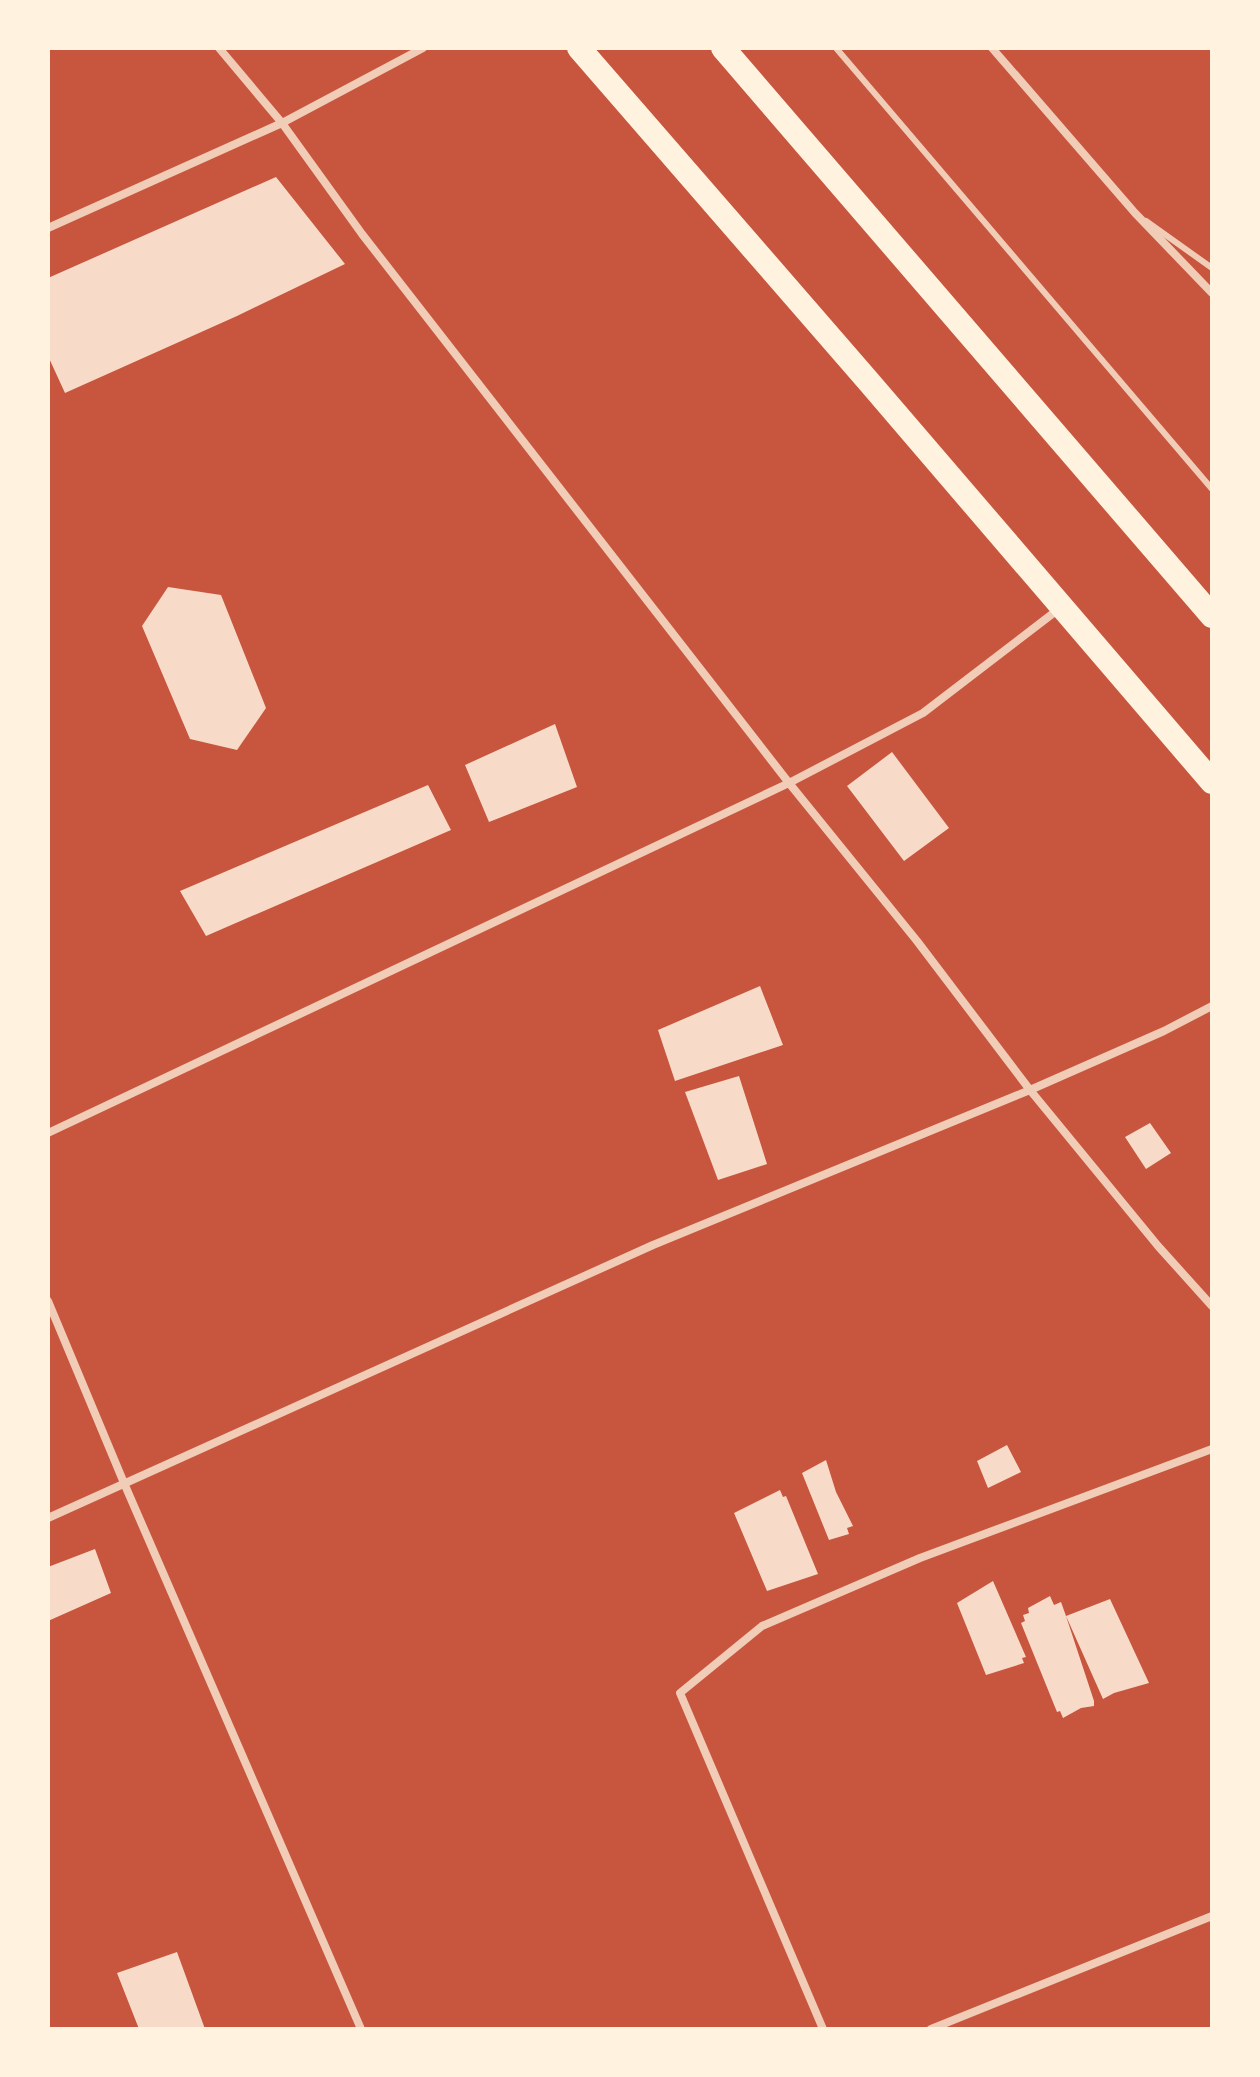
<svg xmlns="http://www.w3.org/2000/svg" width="1260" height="2077" font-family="'Space Grotesk',sans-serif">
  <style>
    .building { fill: #f7dbc8 }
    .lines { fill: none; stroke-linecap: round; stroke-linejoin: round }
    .service { stroke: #f1ccb7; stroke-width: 6 }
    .minor { stroke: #f1ccb7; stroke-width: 8 }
    .motorway { stroke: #fff3e0; stroke-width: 24 }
  </style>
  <rect width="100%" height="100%" fill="#c8553d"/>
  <!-- building -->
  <path class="building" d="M276,177L345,264L237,316L65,393L48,356V278Z
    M168,587L221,595L266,708L237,750L190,739L142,626Z
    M555,724L577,787L489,822L465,765Z
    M892,752L949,828L904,861L847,786Z
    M428,785L451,830L206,936L180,891Z
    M760,986L783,1045L675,1081L658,1030Z
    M739,1076L767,1164L718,1180L685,1092Z
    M1150,1123L1171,1153L1146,1169L1125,1137Z
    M1007,1445L1021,1472L988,1488L977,1461Z
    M826,1460L836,1492L853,1526L847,1528L849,1534L829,1540L802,1473Z
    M780,1490L783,1497L786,1496L818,1574L767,1591L734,1513Z
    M95,1549L111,1593L48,1621V1567Z
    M993,1581L1026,1657L1022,1658L1024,1663L986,1675L957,1603Z
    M1050,1596L1054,1605L1061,1602L1066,1616L1110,1599L1149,1683L1114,1693L1103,1699L1066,1616L1094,1701V1706L1081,1708L1063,1718L1060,1711L1057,1712L1021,1623L1025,1621L1023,1615L1029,1613L1028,1608Z
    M177,1952L205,2029H139L117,1973Z"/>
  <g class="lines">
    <!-- service -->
    <path class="service" d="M836,48L1212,489
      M1146,221L1212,268"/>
    <!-- minor -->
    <path class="minor" d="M219,48L282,123L362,234L789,783L917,941L1030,1090L1158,1246L1212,1306
      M992,48L1135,213L1212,293
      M48,228L282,123L423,48
      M48,1133L789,783L923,713L1060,608
      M48,1301L124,1483L361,2029
      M48,1518L653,1245L1030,1090L1164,1031L1212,1006
      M823,2029L680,1693L762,1626L920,1558L1212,1449
      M931,2029L1212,1916"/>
    <!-- motorway -->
    <path class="motorway" d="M579,48L869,382L1212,782
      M723,48L1212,616"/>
  </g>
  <!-- border -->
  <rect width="1260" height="2077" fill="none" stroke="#fff3e0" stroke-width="100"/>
</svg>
